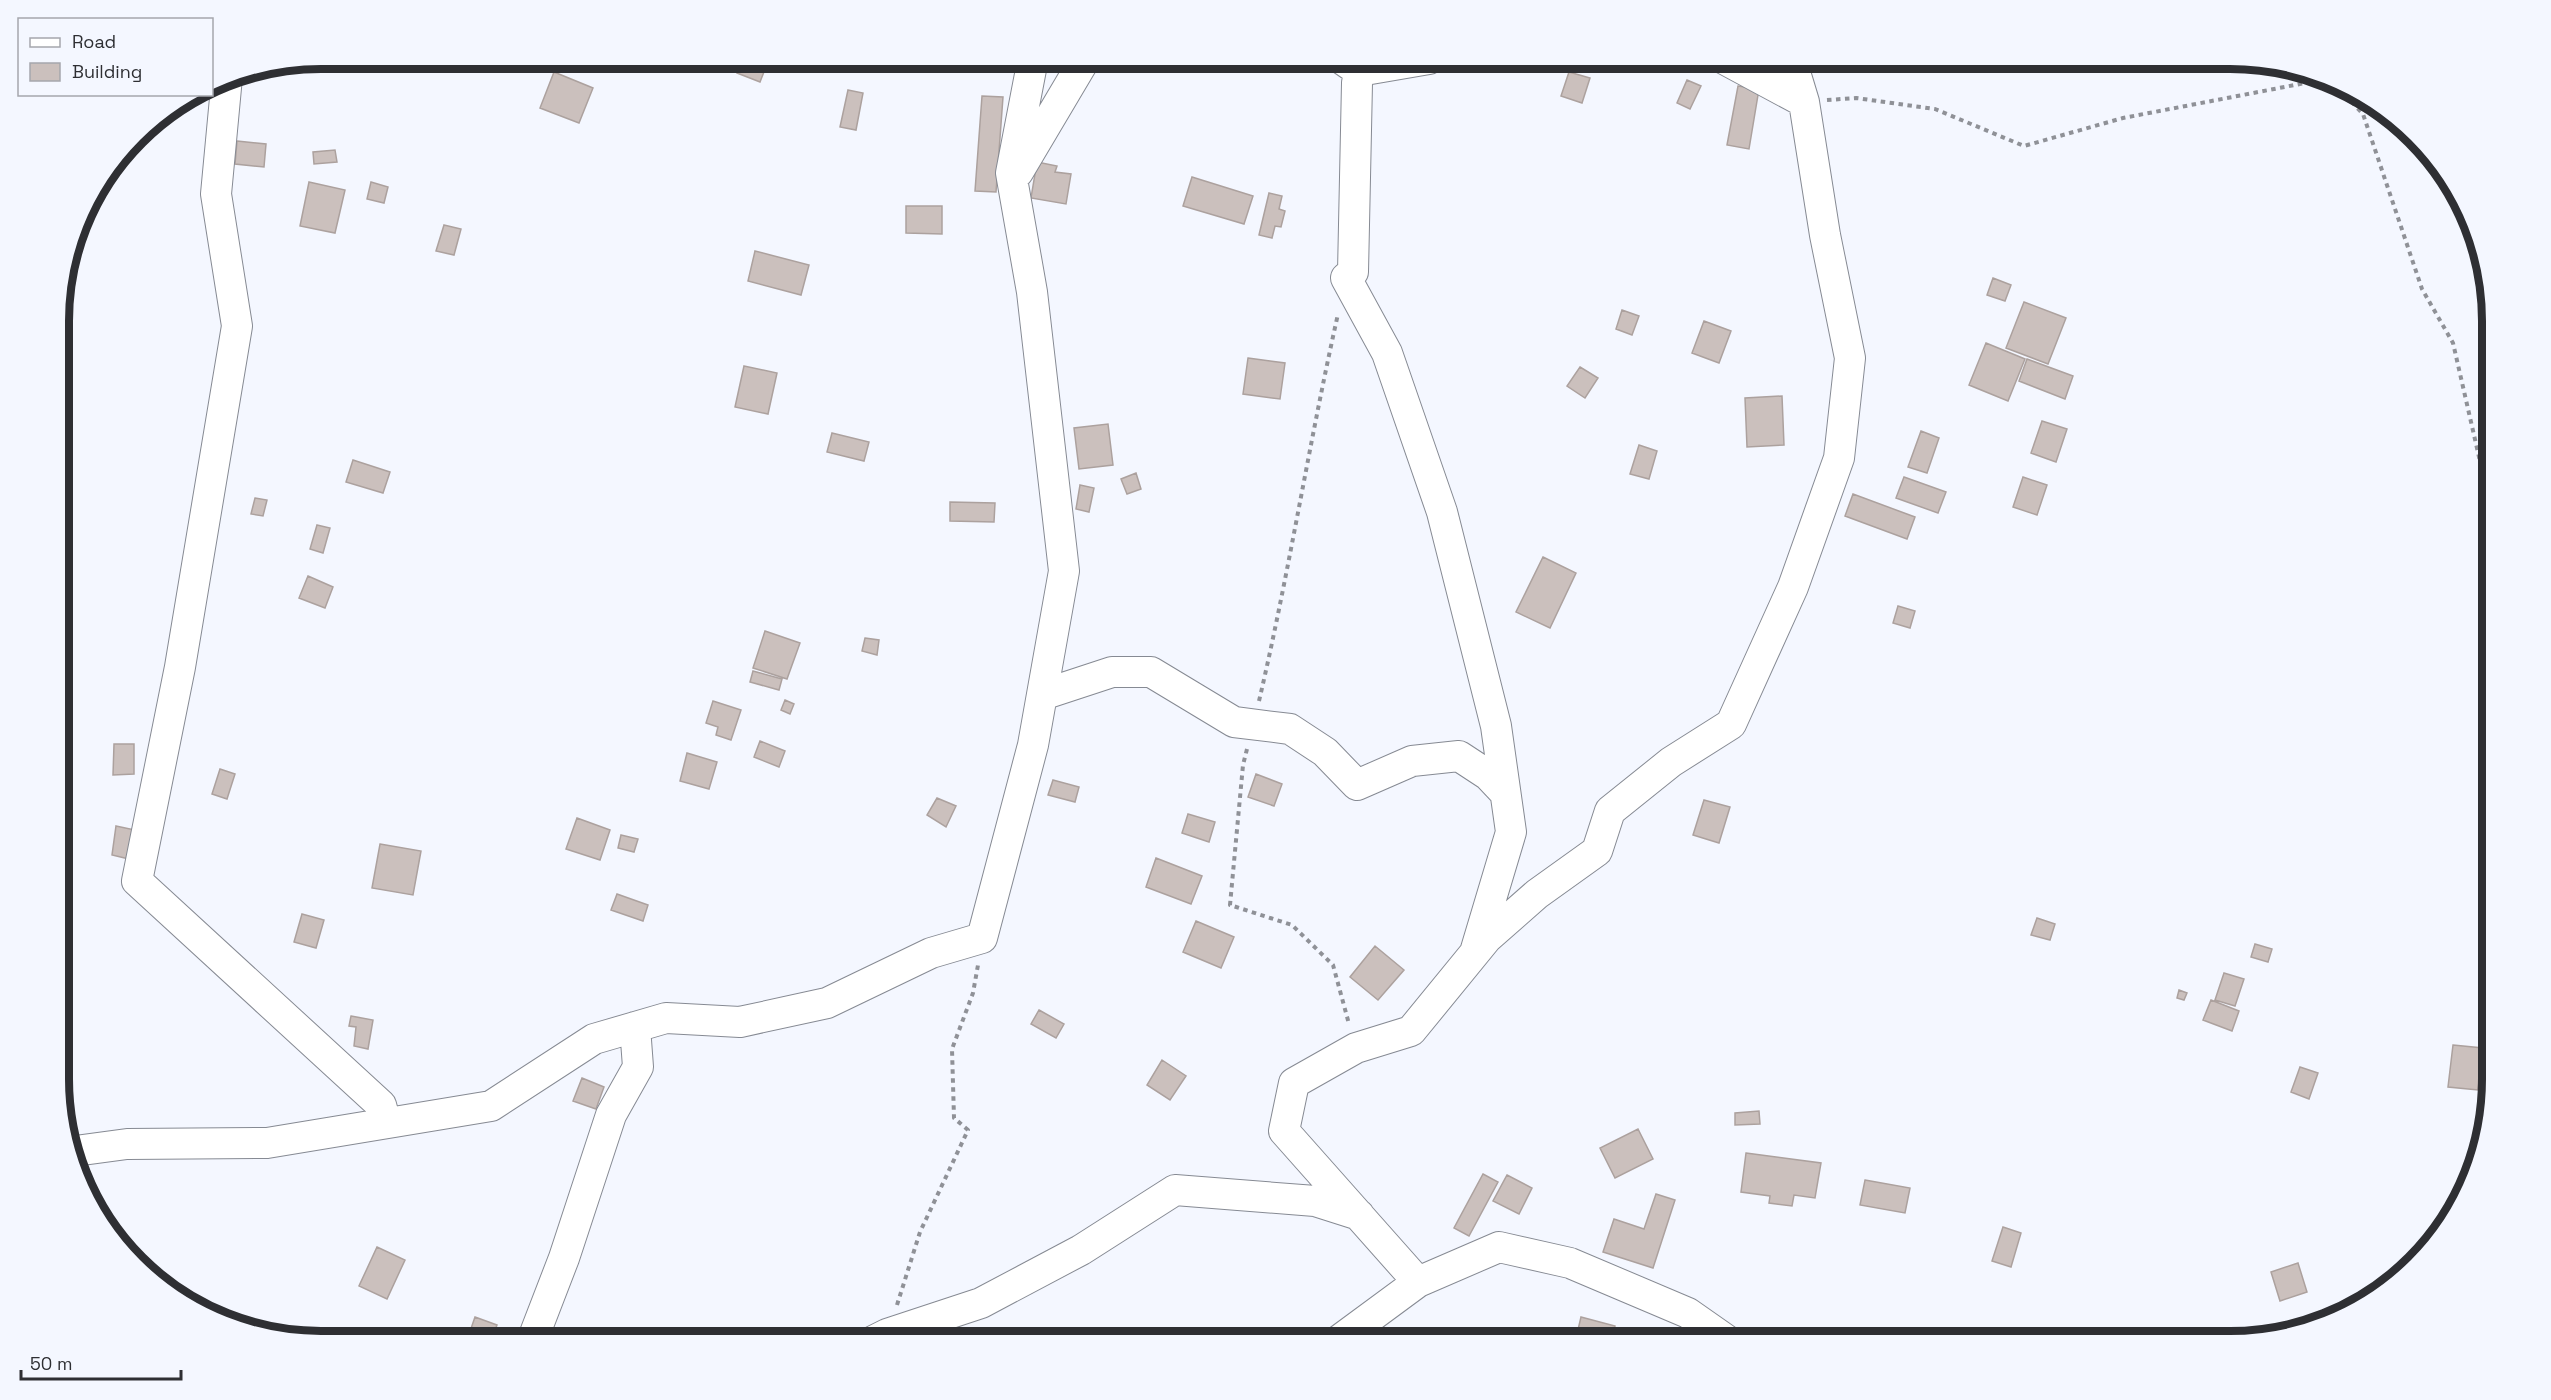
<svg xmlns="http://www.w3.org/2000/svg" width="2551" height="1400" font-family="'Space Grotesk',sans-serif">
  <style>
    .building { fill: #cbc0bd; stroke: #aca19e; stroke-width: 1.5 }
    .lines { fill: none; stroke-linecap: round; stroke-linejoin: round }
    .minor-casing { stroke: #868a93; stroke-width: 32 }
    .path { stroke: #8f9197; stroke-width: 4; stroke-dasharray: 4.5 4.5; stroke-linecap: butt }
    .minor { stroke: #fff; stroke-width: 30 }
    .rim { fill: none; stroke: #2e2f33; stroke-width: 8 }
  </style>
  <rect width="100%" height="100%" fill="#f4f7ff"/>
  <!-- building -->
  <path class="building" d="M742,59H769L760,82L737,73Z
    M255,72L254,78L234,76Z
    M554,72L593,88L579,123L540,108Z
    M1569,72L1590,78L1582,103L1561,96Z
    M1687,80L1701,86L1690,109L1677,103Z
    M1738,86L1759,89L1749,149L1727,145Z
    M848,90L863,93L856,130L840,127Z
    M982,96L1003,97L996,192L975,191Z
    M237,141L266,144L264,167L235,164Z
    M335,150L337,162L314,164L313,152Z
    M1037,162L1057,166L1055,172L1071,174L1066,204L1031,198Z
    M1192,177L1253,196L1244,224L1183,206Z
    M309,182L345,190L335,233L300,226Z
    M371,182L388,187L384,203L367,199Z
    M1269,193L1282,196L1279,209L1285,211L1281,227L1275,226L1272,238L1259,235Z
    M906,206H942V234L906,233Z
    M444,225L461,229L454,255L436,251Z
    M755,251L809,265L801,295L748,281Z
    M1993,278L2011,285L2005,301L1987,295Z
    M2024,302L2066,318L2048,364L2006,348Z
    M1622,310L1639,316L1632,335L1616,329Z
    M1704,321L1731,331L1719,363L1692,353Z
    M1986,343L2025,359L2008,401L1969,385Z
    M1248,358L1285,363L1280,399L1243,394Z
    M2027,359L2073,376L2065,399L2019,381Z
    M744,366L777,373L768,414L735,407Z
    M1580,367L1598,378L1585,398L1567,386Z
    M1782,396L1784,445L1747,447L1745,398Z
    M2042,421L2067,429L2056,462L2031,453Z
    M1108,424L1113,465L1079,469L1074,428Z
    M1921,431L1939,438L1927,473L1908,467Z
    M832,433L869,442L864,461L827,452Z
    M1639,445L1657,451L1649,479L1630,474Z
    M353,460L390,472L383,493L346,482Z
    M1136,473L1141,489L1127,494L1121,479Z
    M1904,477L1946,492L1938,513L1896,498Z
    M2023,477L2047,485L2037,515L2013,507Z
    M1080,485L1094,488L1089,512L1076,509Z
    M1853,494L1915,517L1907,539L1845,516Z
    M255,498L267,500L263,516L251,514Z
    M950,502L995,503L994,522L950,521Z
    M317,525L330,528L323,553L310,549Z
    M1543,557L1576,573L1550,628L1516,612Z
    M308,576L333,587L325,608L299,598Z
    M1898,606L1915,611L1910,628L1893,623Z
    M765,631L800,643L787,679L753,668Z
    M865,638L879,640L877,655L862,651Z
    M753,671L782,679L779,690L750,682Z
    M785,700L794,704L790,714L781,710Z
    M713,701L741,710L731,740L716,735L718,727L706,723Z
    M760,741L785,751L779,767L754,757Z
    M114,744H134V774L113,775Z
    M687,753L717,762L709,789L680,781Z
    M220,769L235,774L227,799L212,794Z
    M1256,774L1282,784L1274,806L1248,797Z
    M1053,780L1079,787L1075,802L1048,795Z
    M937,798L956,806L946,827L927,815Z
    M1704,800L1730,807L1719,843L1693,835Z
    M1188,814L1215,822L1209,842L1182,833Z
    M577,818L610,830L600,860L566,849Z
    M116,826L135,830L129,859L112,855Z
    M621,835L638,839L634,852L618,848Z
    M380,844L421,851L413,895L372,888Z
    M1156,858L1202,876L1191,904L1146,887Z
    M617,894L648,905L643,921L611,910Z
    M302,914L324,920L316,948L294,942Z
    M2037,918L2055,924L2050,940L2031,935Z
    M1196,921L1234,937L1221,968L1183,952Z
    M2255,944L2272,949L2268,962L2251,957Z
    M1375,946L1404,970L1378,1000L1350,977Z
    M2224,973L2244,979L2235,1006L2215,1000Z
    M2179,990L2187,993L2184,1000L2177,998Z
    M2211,1000L2239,1011L2232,1031L2203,1020Z
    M1039,1010L1064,1024L1056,1038L1031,1024Z
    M351,1016L373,1020L368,1049L354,1046L356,1027L349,1026Z
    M2453,1045L2483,1048L2478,1090L2448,1087Z
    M1162,1060L1186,1076L1170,1100L1147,1085Z
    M2300,1067L2318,1073L2309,1099L2291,1092Z
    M582,1078L604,1087L596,1109L573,1101Z
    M1759,1111L1760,1124L1735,1125V1113Z
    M1638,1129L1653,1159L1615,1178L1600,1148Z
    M1746,1153L1821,1163L1815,1198L1794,1195L1792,1206L1769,1203L1770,1196L1741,1192Z
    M1483,1174L1498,1182L1469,1236L1454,1228Z
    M1507,1175L1532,1188L1519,1214L1493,1201Z
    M1865,1180L1910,1188L1905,1213L1860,1205Z
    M1656,1194L1675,1200L1653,1268L1603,1252L1614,1219L1644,1229Z
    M2003,1227L2021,1233L2011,1267L1992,1261Z
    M377,1247L405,1260L387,1299L359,1286Z
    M2298,1263L2307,1292L2280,1301L2271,1272Z
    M475,1317L497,1325L491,1341L467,1340Z
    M1581,1317L1615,1326L1611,1341H1597L1577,1334Z"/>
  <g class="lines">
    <!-- minor casing -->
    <g class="minor-casing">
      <path id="minor" d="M1361,59L1357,83L1353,272L1346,278L1387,353L1442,512L1496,726L1511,832L1476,949
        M1724,59L1804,102
        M1343,60L1359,71L1429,59
        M227,77L216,194L237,326L180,667L137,881L381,1105L386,1123
        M1018,172L1085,59
        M1042,695L1112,672H1151L1234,722L1290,729L1325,752L1357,785L1412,761L1459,756L1488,775L1505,793
        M75,1151L127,1144L267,1143L491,1106L594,1039L666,1018L740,1022L827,1003L931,953L982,938L1033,745L1064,571L1032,292L1011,173L1033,59
        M1418,1282L1284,1131L1294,1083L1356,1048L1411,1031L1487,938L1537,894L1597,851L1610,811L1671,762L1731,724L1793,587L1839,458L1850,358L1825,235L1804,102L1791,59
        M532,1341L564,1258L611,1115L638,1067L635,1027
        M873,1341L887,1334L981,1303L1081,1250L1175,1190L1315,1201L1359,1215
        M1338,1341L1418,1282L1499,1247L1570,1263L1688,1313L1728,1341"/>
    </g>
    <!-- path -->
    <path class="path" d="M2333,82L2363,114L2422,289L2453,343L2492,514
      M1827,100L1856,98L1935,109L2024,146L2123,118L2326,79
      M1259,701C1289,573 1309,443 1338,314
      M1247,749L1243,765L1230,905L1292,925L1333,965L1349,1024
      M897,1305L920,1232L968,1130L954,1118L952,1049L973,993L978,965"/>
    <!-- minor -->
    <use href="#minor" class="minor"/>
  </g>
  <!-- crop -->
  <path d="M0 0H2551V1400H0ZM321 69H2230A252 252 0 0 1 2482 321V1079A252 252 0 0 1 2230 1331H321A252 252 0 0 1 69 1079V321A252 252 0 0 1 321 69Z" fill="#f4f7ff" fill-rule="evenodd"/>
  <path class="rim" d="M321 69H2230A252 252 0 0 1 2482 321V1079A252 252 0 0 1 2230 1331H321A252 252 0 0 1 69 1079V321A252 252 0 0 1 321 69Z"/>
  <!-- legend -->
  <rect x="18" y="18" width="195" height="78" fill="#f4f7ff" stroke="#a5a7ad" stroke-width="1.5"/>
  <rect x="30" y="38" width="30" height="9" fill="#ffffff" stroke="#a5a7ad" stroke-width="1.5"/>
  <text x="72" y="48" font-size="18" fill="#2e2f33">Road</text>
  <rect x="30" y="63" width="30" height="18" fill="#cbc0bd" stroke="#a5a7ad" stroke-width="1.5"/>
  <text x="72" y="78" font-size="18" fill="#2e2f33">Building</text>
  <!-- scale -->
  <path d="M21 1370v9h160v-9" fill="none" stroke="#2e2f33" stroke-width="3"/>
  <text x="30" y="1370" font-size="18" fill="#2e2f33" stroke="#f4f7ff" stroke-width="4.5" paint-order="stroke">50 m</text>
</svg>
